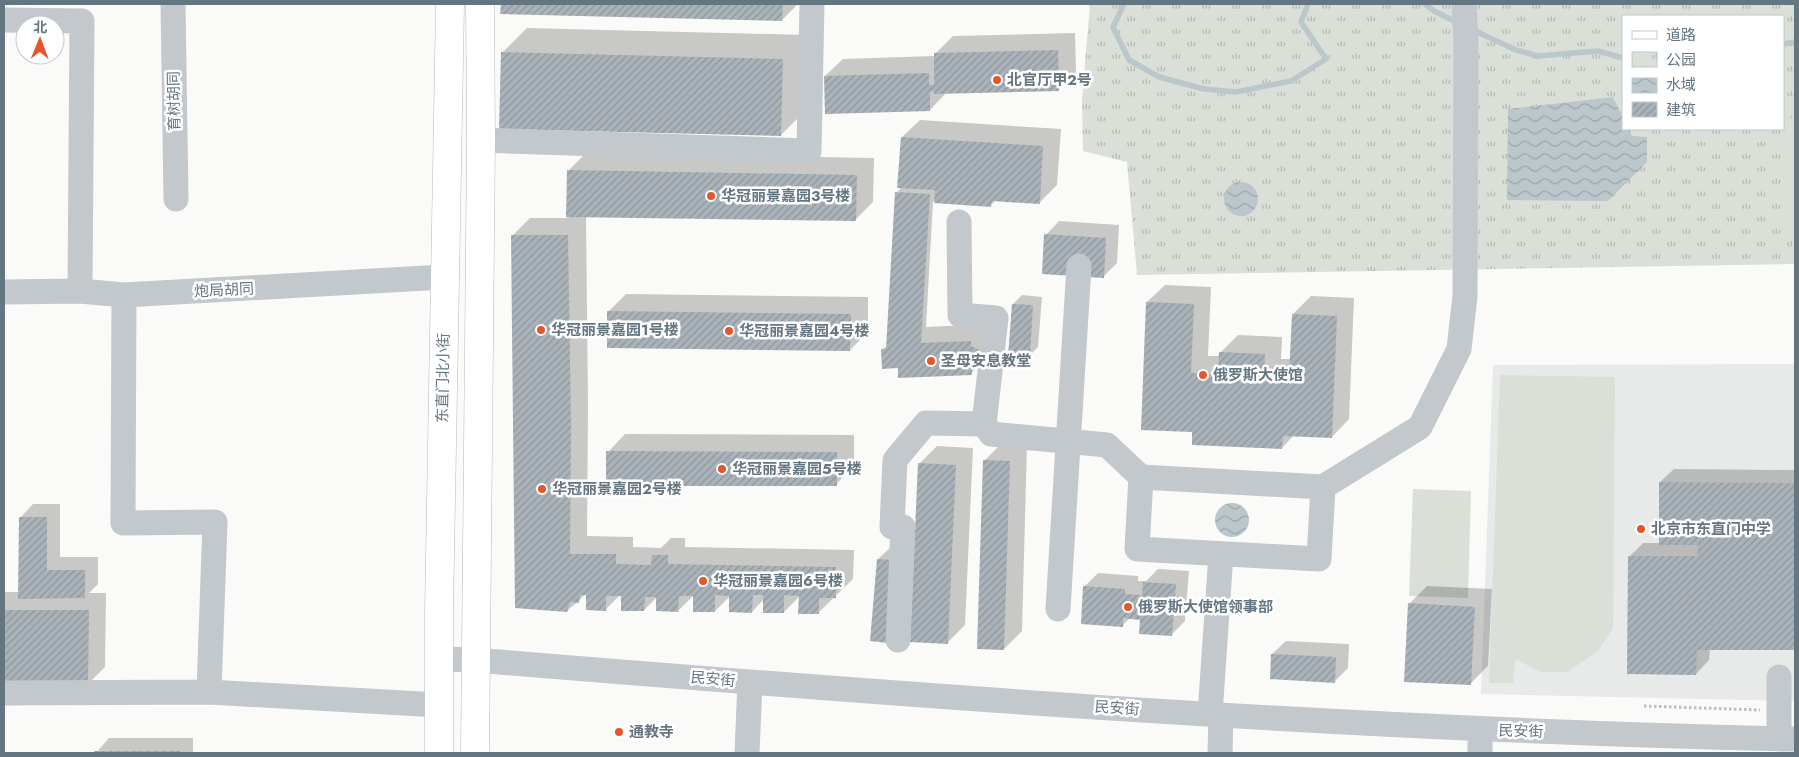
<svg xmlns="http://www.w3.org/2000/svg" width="1799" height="757" font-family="Jost,'Noto Sans SC',sans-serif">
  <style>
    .built { fill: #e8e9e9 }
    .park { fill: url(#park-tufts); fill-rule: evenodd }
    .garden { fill: #dadfd7 }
    .water { fill: url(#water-waves) }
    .shadow { fill: #0003 }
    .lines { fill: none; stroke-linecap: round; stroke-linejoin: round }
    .stream { stroke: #bbc7cb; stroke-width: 5.5 }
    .building { fill: url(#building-hatch) }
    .major-casing { stroke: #b5babe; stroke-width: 29 }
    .path { stroke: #bbbfc2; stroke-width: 3; stroke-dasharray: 2.5 2.5; stroke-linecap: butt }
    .minor { stroke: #c3c8cc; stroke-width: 25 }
    .major { stroke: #fff; stroke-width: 28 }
    .poi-dot { fill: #e4572e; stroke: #fff; stroke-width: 2 }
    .labels { text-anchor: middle; stroke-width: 5; stroke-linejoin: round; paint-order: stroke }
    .poi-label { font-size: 15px; font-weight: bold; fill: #657683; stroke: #fff; text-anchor: start }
    .street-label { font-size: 15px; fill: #657683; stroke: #fff }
  </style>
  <defs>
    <pattern id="park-tufts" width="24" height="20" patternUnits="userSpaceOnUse" patternTransform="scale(1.25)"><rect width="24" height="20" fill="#dadfd7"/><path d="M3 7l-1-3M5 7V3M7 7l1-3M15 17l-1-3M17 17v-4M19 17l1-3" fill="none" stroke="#b4b9b4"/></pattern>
    <pattern id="water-waves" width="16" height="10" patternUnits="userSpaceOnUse" patternTransform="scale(1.25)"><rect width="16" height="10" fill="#bbc7cb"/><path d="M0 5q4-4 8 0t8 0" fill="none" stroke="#9ca6aa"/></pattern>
    <pattern id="building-hatch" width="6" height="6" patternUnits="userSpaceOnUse" patternTransform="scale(1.25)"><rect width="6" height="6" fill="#aab3b9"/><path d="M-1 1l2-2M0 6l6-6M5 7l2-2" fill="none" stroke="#8e969c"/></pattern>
  </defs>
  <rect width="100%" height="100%" fill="#fafaf8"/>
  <!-- built -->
  <path class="built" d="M1795,364V701L1481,694L1493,365Z"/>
  <!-- park -->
  <path class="park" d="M1090,4H1795V264L1137,275L1127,162L1083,151L1082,100ZM1623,16H1783V129H1623Z"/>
  <!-- garden -->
  <path class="garden" d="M1786,118H1795V221H1786Z
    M1500,375L1615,377L1613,628L1598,651L1567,672H1541L1515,659L1513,683H1489Z
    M1413,489L1471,491L1468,598L1409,596Z"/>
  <!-- water -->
  <path class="water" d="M1613,97L1623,117V129H1629L1632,136L1647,137V162L1608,201L1507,200L1508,109Z
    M1224 199a17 17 0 1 1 34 0a17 17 0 1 1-34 0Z
    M1215 520a17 17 0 1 1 34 0a17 17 0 1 1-34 0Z"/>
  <!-- shadow -->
  <path class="shadow" d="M502,4H798L782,20L502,13Z
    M527,28L808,35L806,110L781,135L502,53Z
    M1075,33L1076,72L1059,89L947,92L930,110L825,76L843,59L935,56V54L953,36Z
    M920,120L1061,129L1057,185L1039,203L996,200L991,205L933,201L926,327L988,324L989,356L971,373L899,367L882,350L888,345L896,193L902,187V137Z
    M586,153L874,158L873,202L855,220L586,216L588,406L587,536L633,537V547L661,548L671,538H685V547L854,550L853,579L818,613L800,596L784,612L764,599L752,612L730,596L715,611L695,594L678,611L657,597L644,610L623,595H620L606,609L587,593L567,611L512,236L530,218H567L568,171Z
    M1059,221L1119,225L1117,263L1103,277L1046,235Z
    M1165,285L1211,287L1208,356H1220V353L1238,335L1282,337L1281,359H1291L1293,314L1311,296L1354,298L1349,419L1332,437L1294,435L1282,448L1194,431L1147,302Z
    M626,294L868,297V332L850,350L608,312Z
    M1022,295L1042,297L1038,347L1029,356L1013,304Z
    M625,434L854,435V467L836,484L608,452Z
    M1002,443L1027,444L1022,631L1004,649L984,461Z
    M937,446L973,448L965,625L947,643L919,464Z
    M1674,469L1795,470V649H1710L1709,660L1696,674L1630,556L1643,543H1660V482Z
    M33,504H60V557H98V584L89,593H106L105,667L88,684H4V592H20V518Z
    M892,546L901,628L878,559Z
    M1158,569L1189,571L1185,621L1172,634L1142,618H1130L1122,626L1084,587L1098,573L1138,576V581H1146Z
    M1427,586L1492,589L1488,666L1470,684L1409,604Z
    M1286,641L1349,644L1348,668L1334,682L1272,654Z
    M109,738H193V753H96Z"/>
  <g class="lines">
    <!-- stream -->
    <path class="stream" d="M1124,4L1113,27L1129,60L1159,77L1204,89L1236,92L1291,81L1326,59L1301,22L1308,4
      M1425,4L1434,11L1458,23
      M1473,30L1516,50L1538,56L1598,51L1623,58
      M1783,44L1795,42"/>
  </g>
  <!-- building -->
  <path class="building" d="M501,4H783L782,21L500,14Z
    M1058,50L1059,91L934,94V91L930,92V111L825,114L824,76L929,73V85H934V53Z
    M501,52L783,59L781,136L499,129Z
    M901,137L1043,146L1040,204L992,201L991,207L934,203L935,190L897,188Z
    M567,170L857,175L856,221L566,217Z
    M895,192L930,194L921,343L971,341V346L978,349L982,357L979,365L972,368V375L898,378V368L882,369L881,349H886Z
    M1044,234L1106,238L1104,278L1042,274Z
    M511,235H568L571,424L570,554H616V564L651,565L652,555H668V564L836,567V598H819V614H798L799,596L784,595V613H763V595H753L752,613L729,612V596L715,595V612H693V596H679L678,612L656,611V597H645L644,611H621V596H606V611L586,610V595H580L579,603L570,602L567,612L515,608Z
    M1146,302L1194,304L1191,373L1218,374L1219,352L1265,354L1264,376L1289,377L1292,314L1337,316L1332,438L1283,436L1282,449L1192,445V432L1141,430Z
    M1012,304L1033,305L1030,357L1008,356Z
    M607,311L851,314L850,351L607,348Z
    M606,451L837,452V486H606Z
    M983,460L1010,461L1004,650L977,649Z
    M918,463L956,465L948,644L910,642Z
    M1659,482L1795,483V650H1697L1696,675L1627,674L1628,556H1697L1698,545H1659Z
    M19,517H47V570H85V598L18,599Z
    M877,559L895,560L888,643L870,641Z
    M1143,582L1176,584L1172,636L1139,634L1140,620L1123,618V627L1081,624L1083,586L1125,589V594L1142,595Z
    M1408,603L1475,607L1471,685L1404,682Z
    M4,610H89L88,686L4,685Z
    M1271,654L1336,657L1335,683L1270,679Z
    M94,751H180V753H94Z"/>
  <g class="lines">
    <!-- major casing -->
    <g class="major-casing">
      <path id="major" d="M439,753V612L450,4
        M475,753L481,140L480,4"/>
    </g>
    <!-- path -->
    <path class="path" d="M1644,706L1760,710"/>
    <!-- minor -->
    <path class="minor" d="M173,4L176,199
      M4,20L82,21L80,291
      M481,140L809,151L812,4
      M959,222L960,315L996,318L984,424L991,434L1107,445L1141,477L1323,487L1420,427L1459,349L1465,296L1466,41L1464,4
      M4,292L80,291L124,295L444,277
      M124,295L123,523L215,522L209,692
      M1141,477L1137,549L1319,559L1323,487
      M1058,609L1079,266
      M898,640L903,527H892L895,460L926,423L984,424
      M439,659L475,660C914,696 1354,730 1795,739
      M1779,677V739
      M4,693L209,692L439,705
      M1210,714L1221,554
      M747,753L750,682
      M1220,753L1221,715
      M1480,753V730"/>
    <!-- major -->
    <use href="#major" class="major"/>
  </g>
  <!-- markers -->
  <g class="poi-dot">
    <circle cx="997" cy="80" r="5"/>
    <circle cx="711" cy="196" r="5"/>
    <circle cx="541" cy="330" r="5"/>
    <circle cx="729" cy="331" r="5"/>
    <circle cx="931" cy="361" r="5"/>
    <circle cx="1203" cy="375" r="5"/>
    <circle cx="722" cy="469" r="5"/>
    <circle cx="542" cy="489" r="5"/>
    <circle cx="1641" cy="529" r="5"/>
    <circle cx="703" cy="581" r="5"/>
    <circle cx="1128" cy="607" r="5"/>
    <circle cx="619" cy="732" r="5"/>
  </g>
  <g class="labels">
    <!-- poi labels -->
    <g class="poi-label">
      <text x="1007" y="85">北官厅甲2号</text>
      <text x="721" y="201">华冠丽景嘉园3号楼</text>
      <text x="551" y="335">华冠丽景嘉园1号楼</text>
      <text x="739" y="336">华冠丽景嘉园4号楼</text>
      <text x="941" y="366">圣母安息教堂</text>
      <text x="1213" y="380">俄罗斯大使馆</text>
      <text x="732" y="474">华冠丽景嘉园5号楼</text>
      <text x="552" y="494">华冠丽景嘉园2号楼</text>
      <text x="1651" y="534">北京市东直门中学</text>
      <text x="713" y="586">华冠丽景嘉园6号楼</text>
      <text x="1138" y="612">俄罗斯大使馆领事部</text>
      <text x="629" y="737">通教寺</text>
    </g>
    <!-- street labels -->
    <g class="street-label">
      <text transform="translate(174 101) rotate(-91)" y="5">育树胡同</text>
      <text transform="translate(224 290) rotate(-3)" y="5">炮局胡同</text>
      <text transform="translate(443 378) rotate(-89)" y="5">东直门北小街</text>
      <text transform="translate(713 679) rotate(5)" y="5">民安街</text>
      <text transform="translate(1117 708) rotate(4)" y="5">民安街</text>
      <text transform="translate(1521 731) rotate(2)" y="5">民安街</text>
    </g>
  </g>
  <!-- border -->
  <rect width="1799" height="757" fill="none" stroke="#657683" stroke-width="10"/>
  <!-- legend -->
  <rect x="1622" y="15" width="162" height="115" fill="#ffffff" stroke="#c1c8cd"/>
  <rect x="1632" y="31" width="25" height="8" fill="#ffffff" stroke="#c1c8cd"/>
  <text x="1666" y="40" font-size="15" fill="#657683">道路</text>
  <rect x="1632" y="52" width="25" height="15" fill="url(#park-tufts)" stroke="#c1c8cd"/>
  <text x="1666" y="65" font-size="15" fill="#657683">公园</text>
  <rect x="1632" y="78" width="25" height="15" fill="url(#water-waves)" stroke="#c1c8cd"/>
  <text x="1666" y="90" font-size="15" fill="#657683">水域</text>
  <rect x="1632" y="102" width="25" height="15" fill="url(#building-hatch)" stroke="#c1c8cd"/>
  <text x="1666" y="115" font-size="15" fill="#657683">建筑</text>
  <!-- north arrow -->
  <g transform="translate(40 40) rotate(1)"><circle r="24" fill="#ffffff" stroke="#c1c8cd"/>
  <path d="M0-4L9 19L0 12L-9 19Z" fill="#e4572e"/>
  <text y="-8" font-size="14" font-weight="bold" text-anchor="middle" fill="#657683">北</text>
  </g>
</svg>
